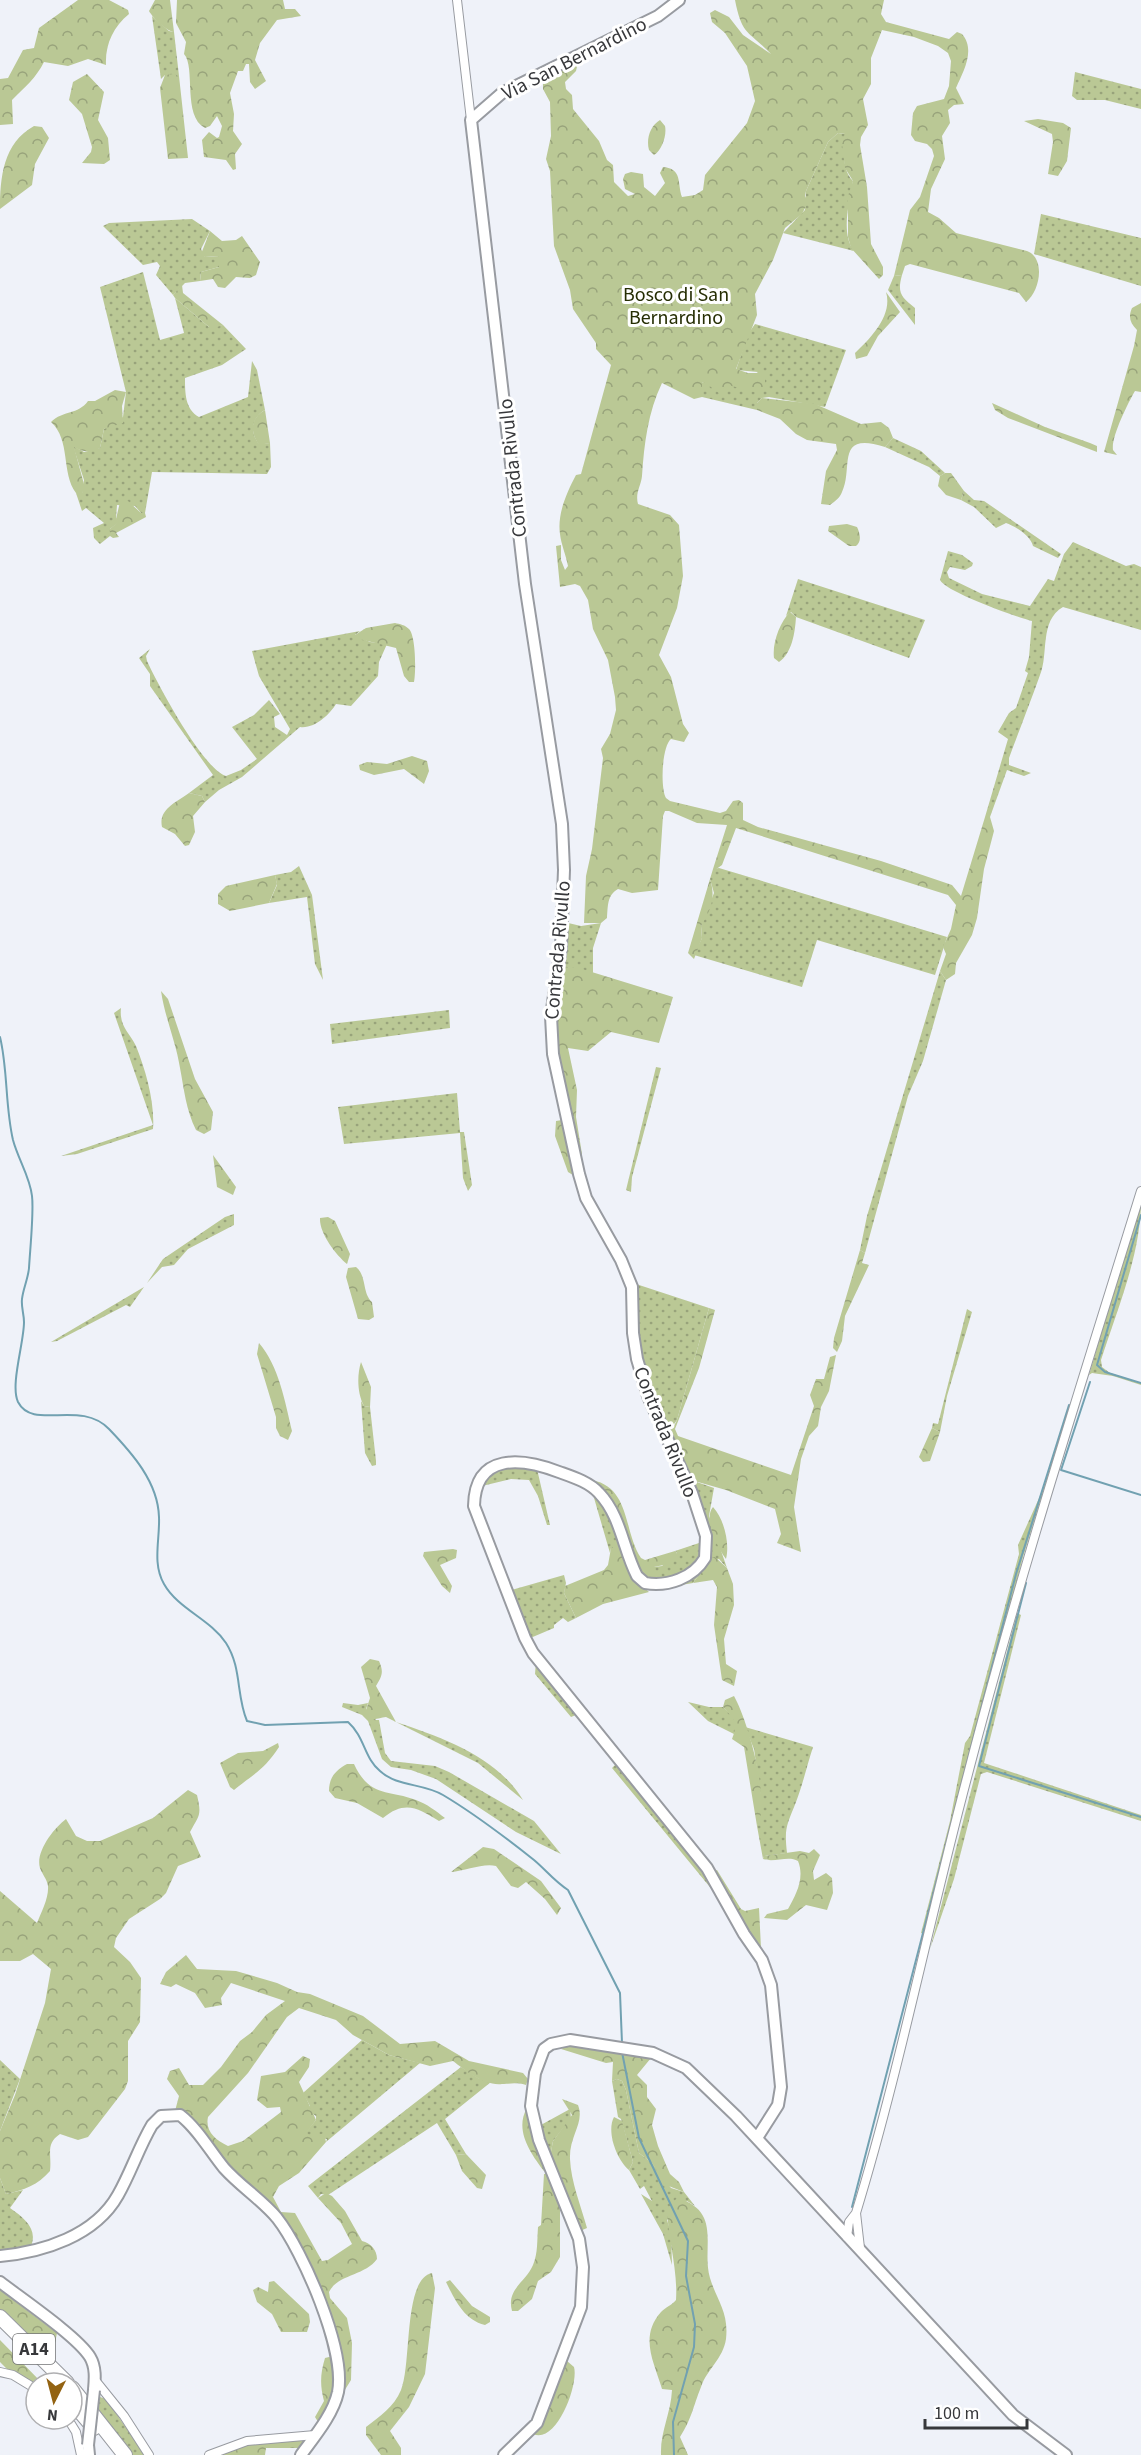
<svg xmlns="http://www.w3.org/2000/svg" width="1141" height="2455" font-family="'Source Sans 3',sans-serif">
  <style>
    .grass { fill: url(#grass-dots) }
    .forest { fill: url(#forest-crowns) }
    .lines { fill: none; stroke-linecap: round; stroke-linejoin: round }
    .stream { stroke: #71a1b1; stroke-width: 2 }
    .street-casing { stroke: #989ba1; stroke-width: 10 }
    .secondary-casing { stroke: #989ba1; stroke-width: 14 }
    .highway-casing { stroke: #989ba1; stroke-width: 16 }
    .street { stroke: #fff; stroke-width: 8 }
    .secondary { stroke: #fff; stroke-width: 10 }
    .highway { stroke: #fff; stroke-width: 14 }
    .secondary-bridge-casing { stroke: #989ba1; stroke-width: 14; stroke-linecap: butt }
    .secondary-bridge { stroke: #fff; stroke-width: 10 }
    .labels { text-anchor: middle; stroke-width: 6; stroke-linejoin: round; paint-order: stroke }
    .shield { fill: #fff; stroke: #737476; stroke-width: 1.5 }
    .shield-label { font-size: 18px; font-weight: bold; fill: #37383b }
    .street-label { font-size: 20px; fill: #37383b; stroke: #fff }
    .park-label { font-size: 20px; fill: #262e04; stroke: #fff }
  </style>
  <defs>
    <pattern id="grass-dots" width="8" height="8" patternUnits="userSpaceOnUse" patternTransform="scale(1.5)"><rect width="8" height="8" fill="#bac895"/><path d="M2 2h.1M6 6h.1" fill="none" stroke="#98a37b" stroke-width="1.8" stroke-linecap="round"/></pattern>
    <pattern id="forest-crowns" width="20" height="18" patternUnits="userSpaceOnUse" patternTransform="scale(1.5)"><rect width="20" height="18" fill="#bac895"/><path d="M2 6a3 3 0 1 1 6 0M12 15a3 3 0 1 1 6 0" fill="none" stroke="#98a37b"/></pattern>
  </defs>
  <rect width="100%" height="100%" fill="#eff2f9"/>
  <!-- grass -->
  <path class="grass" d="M152,16L169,31L174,32L179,76L165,75L161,79Z
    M1075,72L1141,89V109L1105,100H1077L1072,96Z
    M838,133L845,134C846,151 840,167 853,181C850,201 840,232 854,251L783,233L805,210L806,191L828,142Z
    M1041,214L1141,238V286L1034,254Z
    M192,219L210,231L201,249L205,257L219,256V267L201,272L200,281L185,283L173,295L156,275L160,266L157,262L143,265L103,226L109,223Z
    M143,272L160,340L184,333L175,298L209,327L223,325L246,349L222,365L185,378C185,393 185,409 199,417L248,397L252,361L257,370L265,410C251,418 250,433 259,444L270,443L271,467L267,474L152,472L145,513H141L135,506L117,505L116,518L119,522L110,529V536L100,544L94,538L93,528L104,523L86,508L82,511L76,493H82L84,480L73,446L84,452L100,448L104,429L123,417L126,392L100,287Z
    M902,275C897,293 901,297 915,308V325L888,290L894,276Z
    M755,324L846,350L825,407L769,397L762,398L757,403V410L702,397V383L705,381L738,386L758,372L736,370L748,334Z
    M893,438L921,451L945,473L940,476L929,467L885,447Z
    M964,491L974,500L984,501L1061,554L1058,558L1033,546C1031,536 1015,526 1006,523L996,528L974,507L961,500Z
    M1073,542L1126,566L1134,564L1141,567V630L1063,607C1039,621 1049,654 1040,675C1030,703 1019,731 1009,758V765L1031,773L1024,776L1007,770L990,817H985L1008,739L998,732L1009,713L1016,708L1028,673L1025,671L1029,657L1032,621C1016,617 946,592 940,580L948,551L962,555L973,563L972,566L965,570L950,567L947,572L949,578L982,594L1030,606L1048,579L1054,581L1064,554Z
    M798,579L925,620L909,658L796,617L791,612L786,616Z
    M360,631L355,635L370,642L387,644L379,662L378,676L351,706L336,704C330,714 315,729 300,727L242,777L219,790L205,802L202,796L189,793L213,775L150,686V674L139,658L150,649L146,656L147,661C158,685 203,769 226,776L241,770L257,759L232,727L254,715L269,700L280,714L274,717L275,727L287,735L290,729L259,676L252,651Z
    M299,866L312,895L323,980L315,964L307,897L269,903L277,885L275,875L291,872Z
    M719,868L947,937L935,975L817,940L802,987L694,955L702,938L701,926L714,893L710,879L713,869Z
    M564,922L581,926L601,923L593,948V973L561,966Z
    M940,971L946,980L923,1061L908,1096L865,1253L860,1250L867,1216Z
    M121,1008C119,1026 129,1032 136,1046C146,1071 155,1103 153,1129L77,1154L61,1156L153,1125L114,1013Z
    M449,1010L450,1028L332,1044L330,1024Z
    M656,1067L661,1068L632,1177L631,1192L626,1190Z
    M457,1093L460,1132H464L472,1185L468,1191L463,1178L460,1133L344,1144L338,1107Z
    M1141,1201C1141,1254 1117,1310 1101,1360L1102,1367L1110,1373L1141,1383V1385L1113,1376L1092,1373L1089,1375Z
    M234,1214V1225L188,1249L174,1265L162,1267L147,1283L163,1259L225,1217Z
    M633,1283L709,1308L677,1420L666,1435L643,1368Z
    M144,1287L130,1307L126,1305L57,1341L51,1342Z
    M967,1309L972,1312L947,1396L940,1432L932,1428L933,1423L938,1424Z
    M1075,1390L1023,1557L925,1934L921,1933L950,1821L965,1743L970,1736L1019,1554L1018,1545L1040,1496Z
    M361,1401L364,1406L370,1407L376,1461V1465L372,1466L365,1453Z
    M514,1464L537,1469L550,1525H547L538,1496L529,1480L511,1479L482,1486L491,1474Z
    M691,1480L714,1488L709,1516L727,1568L719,1559L707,1563L693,1583L675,1586L707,1556Z
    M592,1491L608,1511L621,1545L611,1548L610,1553Z
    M702,1542V1553L694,1568L662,1581L654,1579V1567L662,1566L677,1553L675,1551Z
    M564,1575L566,1583L564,1593L576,1618L568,1622L563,1618L554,1625V1628L528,1639L508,1591Z
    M1017,1613L1021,1615L984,1763L1141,1815V1821L987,1772L981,1774L954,1879L930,1949Z
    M536,1662L588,1725H584L576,1715L571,1717L535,1674Z
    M688,1702L709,1707H723C731,1716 742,1720 734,1734L708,1721Z
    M343,1703L358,1705L368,1703L366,1709L376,1720H379L385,1753L391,1761L435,1766L449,1772L534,1821L561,1854L516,1832L436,1779L411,1770L391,1767L382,1759L368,1721L362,1715L342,1707Z
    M396,1722C443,1738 496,1756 523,1800L478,1763Z
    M745,1727L813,1747C807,1765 803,1784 796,1802C787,1825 784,1827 787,1853L764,1856L763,1859L757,1826L761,1798L754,1749Z
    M617,1763L701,1865L723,1903L612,1768Z
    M362,2040L389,2055L420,2063L326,2142L327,2139L310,2137L305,2133L316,2120V2116L310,2112V2106L303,2093Z
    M0,2060L20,2079L0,2131Z
    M461,2067L478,2078L491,2082L445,2119L466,2154L456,2155L437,2123L328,2195L321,2194L318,2198L308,2186Z
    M617,2079L622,2081L626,2090L639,2153L652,2163L671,2188L684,2192L695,2206L687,2201L667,2220L671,2233L672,2265L663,2234L641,2194L652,2201L644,2186L640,2189L629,2170L633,2162L621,2119L618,2117L612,2081Z
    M570,2109L571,2118L553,2141L550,2157L539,2126Z
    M0,2178L6,2194L23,2190L10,2208C26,2219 40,2231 29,2250L0,2252Z
    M100,2397L106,2399L145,2455H132L97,2407Z"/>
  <!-- forest -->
  <path class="forest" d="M78,0H109L128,10L129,14C113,27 105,45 106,65L88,59L68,66L44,62C36,78 25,87 12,100L13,124L0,125V79L8,78L23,50L34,48L39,28Z
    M155,0H170L174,32C166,31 153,18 149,11Z
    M177,0H283L285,9H295L301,16L277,20L260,43L255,60L266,81L255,89L250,82L249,64H246L243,71H238L230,93L234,114L233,131L242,144L235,154L236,169L233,170L226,160L204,157L202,140L209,132L217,138L219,137L222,126L217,116L210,126L205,128C182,116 196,67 184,54L186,42L176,23Z
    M735,0H884L881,14L886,22L949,39L957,32L962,34C976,50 963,72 956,88L964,104L954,105L948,110L950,123L942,136L945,159L931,189L928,212L939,218L956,233L1027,251C1046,258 1040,292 1026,302L1019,293L910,264L905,266L902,275L894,276L910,210L920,197L934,156L932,149L927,144L915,141L911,135L913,113L917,106L944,99L949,86L951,61L948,53L938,46L914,37L882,30L871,58V84L863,99L868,125L861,137L860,145L867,187L871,244L883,267V275L879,279L851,248L848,237V196L853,181L845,168L842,144L845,134L838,133L828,142L806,191L805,196L808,202L802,214L785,228L773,260L755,294L757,315L736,369L748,373H765V390L755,392L728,385L719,393L704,382L702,383V397L694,399L662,383C648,412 644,444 642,476C641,486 635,493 638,504L670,515L679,525L683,576L677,608L659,655L671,677L683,724L689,733L684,742L671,739C662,746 660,787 666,798L670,801L720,813L726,811L733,801L739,800L743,803V820L758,827L881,861L952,885L961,896L985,817H990L994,831L984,869L977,918L972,935L956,963L955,974L946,980L940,971L946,954L943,947L951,929L956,905L948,895L736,828L722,865L715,870L713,869L727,825L697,823L669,811H665L663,816L658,890L632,893L618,889C607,895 608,906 607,918L601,923H584L586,876L592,849L603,758L601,749L610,734L616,710L615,697L608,660L593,629L588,600L580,586L575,584L560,587L556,546L561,545V560L565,570L568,566C566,555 561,544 560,534C557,514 567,492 576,475L581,474L611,365L596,349V343L573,309L570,290L554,246L550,171L546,159L551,136L550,102L543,89V79L551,71L579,58L576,71L565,82L566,89L572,95L573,109L599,141L607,160L613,165L614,182L628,196L635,194L625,189L623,179L625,174L631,172L643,174L644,187L655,196L665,183L660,173L663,167C683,169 677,183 682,197L695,195L703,190L705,175L747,123L755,101L747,66L725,33L712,22L710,13L715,10L729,17L743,35L771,54C748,30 742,36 735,0Z
    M87,74L104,92L98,120L108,138L110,160L104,164L82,163L91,152L92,147L82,114L69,100L73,82Z
    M174,74L179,76L188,158L168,159L160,88L165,75Z
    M1038,119L1063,123L1071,128L1067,161L1058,176L1048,174L1053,142L1052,134L1024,121Z
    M660,120L665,126C667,135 662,150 654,155L649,150C646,139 650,126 660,120Z
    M34,126L42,127L49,138L35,164L32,185L0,209C0,178 3,143 34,126Z
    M210,231L222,241L236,240L242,236L260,262L256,275L250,278L236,277L225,288L218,287L213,279L200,281L201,272L219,267V256L205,257L201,254Z
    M182,285L183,293L223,325L214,328L209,327L175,298L173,295Z
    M886,292L900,312L878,336L867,356L856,359L855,353C871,338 893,315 886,292Z
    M1141,303V392L1135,391C1128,403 1111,437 1113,450L1117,455L1104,452L1134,346L1137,330C1130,323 1128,317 1132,308Z
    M115,390L126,392L122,406L123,423L104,429L100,448C92,453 81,452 74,447L85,488L82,493H76C61,473 71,440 51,422C63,410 78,415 88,401H95Z
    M762,398L815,404L861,424L881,422L889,428L893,438L885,447C834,431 854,468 842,492C840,498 835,501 830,505L821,504L826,471L837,450L836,444L807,440L796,434L780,419L757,410V403Z
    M992,403L1045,427L1090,443L1097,446V452L1008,418L995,410Z
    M265,410L270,443L259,445C250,432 250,418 265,410Z
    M945,473H951L964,491L961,500L946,495L938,486L940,476Z
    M128,501L141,513H145L146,517L116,533L119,537L113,538L110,536V529L118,522L116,519L120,502Z
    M847,524L857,527C860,533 862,542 856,546H849L828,531L829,526Z
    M790,612L796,617C795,633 792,653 779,662L774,658C772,643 780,622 790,612Z
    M395,623C400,624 405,625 409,629C416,636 416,672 414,682H409L404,676L396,648L355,638V635L366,628Z
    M412,756L427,761L429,771L424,784L404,769L374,775L360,770L359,765L367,762L387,764Z
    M189,793L202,796L205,802L193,816L195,832L189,845L185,846L175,834L162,827C158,809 177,802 189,793Z
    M275,875L277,884L269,903L230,911L218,904V894L226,886Z
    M710,879C716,898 711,910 701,926L702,938L694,959L688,953Z
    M561,966L582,969L673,997L659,1043L611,1032L588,1051L568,1048L577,1090L576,1117L582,1154L580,1172L552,1035Z
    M161,991L168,999L195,1079L213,1112L211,1130L204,1134L196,1130C186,1110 184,1089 180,1068C176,1042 165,1018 161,991Z
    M562,1120L576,1177L568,1172L555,1136L556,1121Z
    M213,1155L236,1187L233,1195L217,1187Z
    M328,1217L335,1221L350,1254L347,1264C336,1255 319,1233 320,1218Z
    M860,1250L865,1253L862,1263L869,1265L845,1316L842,1341L837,1352L833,1348L834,1338Z
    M356,1267C367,1276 362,1293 372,1302L374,1317L369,1320L358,1319L346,1277L348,1268Z
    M709,1308L715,1310L699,1368L675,1429L678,1436L791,1475L814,1406L810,1395L816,1379H824L830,1357L836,1355L829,1391L821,1407L818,1426L809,1436L801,1459L794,1507L801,1552L777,1543L781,1534L775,1509L726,1490L691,1480L667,1429L669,1425L674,1426L677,1420Z
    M259,1343C279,1366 285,1402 292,1431L288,1440L280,1436L276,1428V1417L257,1354Z
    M361,1362L371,1387L370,1407L364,1406C357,1393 357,1375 361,1362Z
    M932,1428L940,1432L930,1461L923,1462L919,1457Z
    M592,1480C631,1488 623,1531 641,1558L645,1560L675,1551L677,1553L673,1563L654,1567V1579H643Z
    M713,1507C724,1519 730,1543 726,1559C717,1547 703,1519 713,1507Z
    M619,1543L640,1584L649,1592L603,1604L576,1618L564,1593L565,1586L604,1570L608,1565L611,1548Z
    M453,1549L457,1550L456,1558L440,1565L452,1586L450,1593L442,1586L423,1556L424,1552Z
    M715,1557L727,1568L733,1584L734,1605L724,1639L726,1664L737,1671L734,1686L722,1680L714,1625L717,1587L713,1580L693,1583L711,1558Z
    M370,1659L379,1661C384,1672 382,1676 376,1686L396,1722L386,1717C377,1718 372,1723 365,1713L370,1698L361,1667Z
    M734,1696C748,1721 771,1801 757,1826L744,1747L732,1739C739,1721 734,1720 723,1707L725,1700Z
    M278,1743L279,1747C264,1770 255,1773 234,1790L230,1787L220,1763L238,1753L263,1751Z
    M347,1764H354C370,1798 387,1789 416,1800C427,1804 436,1811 445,1818L439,1821C418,1808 405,1800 383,1818L357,1803L335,1798L329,1791C329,1777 336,1770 347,1764Z
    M188,1790L197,1795C202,1816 199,1815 190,1832L201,1857L178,1866L166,1893L160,1899L129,1919L116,1938L114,1947L130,1962L141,1978L140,2022L128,2041V2081L125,2089L88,2137L78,2140L60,2134C45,2144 52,2154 50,2171C38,2185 24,2190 6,2194L0,2178V2131L15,2095L45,2003L51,1969L33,1954L20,1961H0V1891L37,1923C41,1913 49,1898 48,1886C47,1879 42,1874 40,1868C35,1852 54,1828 66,1819L76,1836L87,1841H100L153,1818Z
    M483,1847L494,1849L541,1881L561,1908L557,1915L545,1899L526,1882L518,1888L511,1886L496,1866C483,1863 465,1871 451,1872Z
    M814,1849L820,1855L813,1871L814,1880L826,1873L832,1878L833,1893L827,1910L806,1905L787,1920L764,1918L767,1914L788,1909C796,1895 805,1878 798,1861C788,1855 775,1863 763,1859L764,1856L800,1851L809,1853Z
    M717,1870L741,1909L745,1911L759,1908L761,1948H758L711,1872Z
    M186,1955L197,1969L236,1971L277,1983L297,1992L310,1994L363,2016L400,2044L435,2041L469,2061L523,2073L528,2079L526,2085C515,2082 511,2084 502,2084C484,2086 466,2071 453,2061L430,2066L389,2055L353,2035L336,2020L299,2008L287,2017L248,2073L208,2117C205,2131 215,2140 228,2146L243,2141L281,2112L280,2107L267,2108L257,2100L261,2076L285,2072L303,2056L310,2059L309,2067L299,2082L316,2120L306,2133L313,2137L324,2133L326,2142L299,2173L279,2186L273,2197L281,2212L295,2213L322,2261L328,2260L352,2244L341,2223L318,2198L326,2193L332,2196L345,2211L362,2241C371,2243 377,2250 377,2259C365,2276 338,2274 329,2292L330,2298L347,2318L352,2343L351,2380L343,2393L340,2367L296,2244L175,2111L179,2096L167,2079L170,2071L179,2068L189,2085H203L221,2067L240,2041L252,2032L266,2015L285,2001L231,1983L221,1998L222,2005L205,2008L195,1993L176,1984L171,1987L160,1984L166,1972Z
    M569,2045L651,2058L637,2075L647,2085V2097L656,2109L652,2125L658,2146L670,2174L679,2182L684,2192L666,2185L652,2163L639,2153L626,2090L622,2081L617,2079L612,2081L613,2062L606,2063L561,2049Z
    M562,2099L578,2105C585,2123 569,2136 570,2159C571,2182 581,2206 587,2228L580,2231L550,2157L553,2141L572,2115Z
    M527,2108L546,2169L544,2171C531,2154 514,2130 527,2108Z
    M614,2117L622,2121L633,2162L629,2170C617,2160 606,2132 614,2117Z
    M466,2154L486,2175L482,2189L477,2188L462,2171L456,2155Z
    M550,2173L560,2206V2257L551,2272L538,2281L532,2299L518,2311H512C506,2289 526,2282 533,2265C538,2253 537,2240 538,2227L541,2225L544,2174Z
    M677,2198C723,2211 701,2248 710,2278C717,2301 729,2312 726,2339C723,2359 707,2369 701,2387C693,2407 692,2418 680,2437L688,2455H661C660,2432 671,2413 672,2390L662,2389C654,2362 639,2337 661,2312C666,2307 672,2305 676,2300C678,2270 668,2239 667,2209Z
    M432,2273L435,2288L425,2374L409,2407L390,2431L401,2448V2455H381L366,2435V2427C380,2416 394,2407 401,2390C412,2363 403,2279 432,2273Z
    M450,2280L472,2306L490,2317V2322L485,2325C464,2320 455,2300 446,2282Z
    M274,2281L309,2314L310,2322L307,2332H281L272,2314L257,2302L253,2290L258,2287L268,2292L269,2282Z
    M0,2290L57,2333L55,2343L45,2353L0,2310Z
    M0,2340L42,2383H36V2386L11,2373L0,2362Z
    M329,2357L332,2358L337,2384L320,2425L315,2417L324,2401C320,2386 320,2374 325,2358Z
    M567,2361L574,2367C579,2385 556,2445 533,2434L543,2420Z
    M310,2437L301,2448H266L265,2455H214L247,2443Z"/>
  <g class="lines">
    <!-- stream -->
    <path class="stream" d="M0,1037C8,1070 5,1106 13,1140C18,1159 30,1177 32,1196C34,1212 30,1250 29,1268C28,1279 23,1289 22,1299C21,1307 24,1314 24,1322C24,1343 10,1385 18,1402C33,1431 80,1399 109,1429C132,1453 158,1482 159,1517C160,1540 152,1563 164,1584C178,1609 210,1619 226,1643C242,1668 236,1695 247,1721L265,1725L348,1722C365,1737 364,1758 380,1771C397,1787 423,1783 443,1795C475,1814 505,1837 534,1860C546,1870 554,1881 568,1890L620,1993L622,2043
      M1141,1215L1097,1365L1105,1372L1141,1383
      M1090,1382L1061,1470L1141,1495
      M1026,1583L979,1766L1141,1817
      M622,2052L639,2138L688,2241L686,2276L695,2324L694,2347L673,2422L674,2455
      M852,2207L1016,1574L1069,1405"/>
    <!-- street casing -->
    <g class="street-casing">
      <path id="street" d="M457,0L471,120
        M856,2213L860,2248
        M847,2237L849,2222L856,2213C900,2069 929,1920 968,1774C1019,1577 1081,1385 1141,1191
        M0,2372L13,2375L36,2389
        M95,2380L124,2416L149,2455
        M68,2419L76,2432L81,2455
        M209,2455L247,2441L315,2435"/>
    </g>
    <!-- secondary casing -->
    <g class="secondary-casing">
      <path id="secondary" d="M679,0L658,16L502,93L471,120L525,584L562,824L564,870L561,948L551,1016L553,1054L579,1174L586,1198L621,1260L632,1287L633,1333L637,1359L648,1396L692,1493L706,1536L705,1558C693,1578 668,1587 645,1583L637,1576C623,1549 621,1516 599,1493C589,1482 573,1477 559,1472C522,1458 475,1452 474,1506L525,1638L533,1653L707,1868L744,1934L762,1960L771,1985L781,2087L778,2105L757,2138
        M0,2256C43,2252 95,2236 118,2195C131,2172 139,2147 152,2125L161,2116L180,2115C198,2129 210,2151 224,2168C240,2186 262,2200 277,2218C303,2251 346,2350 338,2392C333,2415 314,2437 301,2455
        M0,2282C22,2299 78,2337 90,2357C96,2367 95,2379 94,2390
        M88,2445L89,2455
        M504,2455L537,2423L581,2307L583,2267L579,2239L539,2140L531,2106L535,2073L544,2049L551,2044L570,2040L653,2053L686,2068L736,2116L1013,2415L1066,2455"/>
    </g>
    <!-- highway casing -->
    <g class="highway-casing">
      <path id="highway" d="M0,2317L67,2383
        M72,2388L125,2455
        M72,2402L94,2428"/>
    </g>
    <!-- street -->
    <use href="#street" class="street"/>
    <!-- secondary -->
    <use href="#secondary" class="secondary"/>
    <!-- highway -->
    <use href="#highway" class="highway"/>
    <!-- secondary-bridge casing -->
    <g class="secondary-bridge-casing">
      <path id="secondary-bridge" d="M88,2445L94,2390"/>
    </g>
    <!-- secondary-bridge -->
    <use href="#secondary-bridge" class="secondary-bridge"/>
  </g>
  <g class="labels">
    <!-- shield labels -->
    <rect class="shield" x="13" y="2334" width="42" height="30" rx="4.5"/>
    <g class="shield-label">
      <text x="34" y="2355">A14</text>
    </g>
    <!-- street labels -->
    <g class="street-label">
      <text transform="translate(574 58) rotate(-27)" y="7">Via San Bernardino</text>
      <text transform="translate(512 468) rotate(-96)" y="7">Contrada Rivullo</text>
      <text transform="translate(557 950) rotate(-85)" y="7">Contrada Rivullo</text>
      <text transform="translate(666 1432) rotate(68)" y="7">Contrada Rivullo</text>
    </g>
    <!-- park labels -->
    <g class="park-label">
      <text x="676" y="301">Bosco di San<tspan x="676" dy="23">Bernardino</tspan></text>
    </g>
  </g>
  <!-- north arrow -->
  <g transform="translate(54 2401) rotate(186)"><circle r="28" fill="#ffffff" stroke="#afafb1" stroke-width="1.5"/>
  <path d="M0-4.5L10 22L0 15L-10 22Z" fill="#936312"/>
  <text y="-9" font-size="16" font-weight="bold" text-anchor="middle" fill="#37383b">N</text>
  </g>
  <!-- scale -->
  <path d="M925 2419v9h102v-9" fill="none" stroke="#37383b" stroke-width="3"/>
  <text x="934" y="2419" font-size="18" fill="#37383b" stroke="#ffffff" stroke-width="4.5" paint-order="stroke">100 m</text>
</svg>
